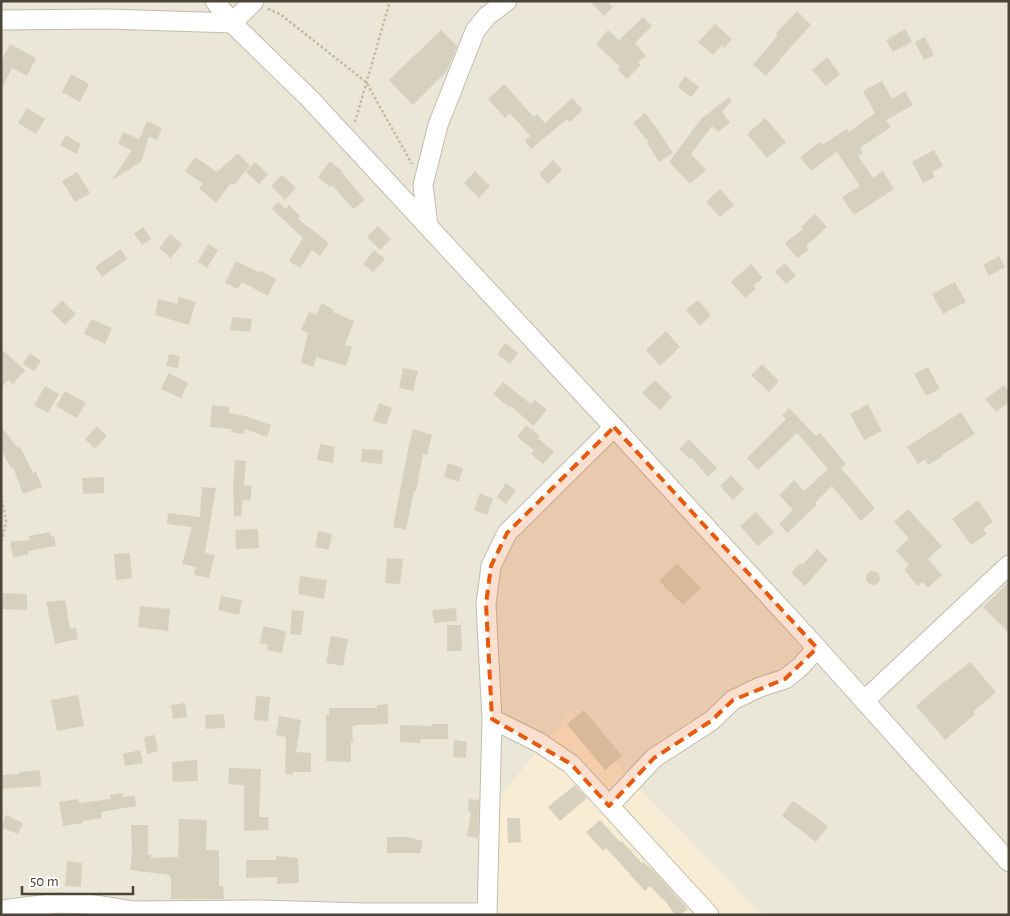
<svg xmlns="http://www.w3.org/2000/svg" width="1010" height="916" font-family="'Alegreya Sans',sans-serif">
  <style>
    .residential { fill: #eae6d8 }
    .commercial { fill: #f8ecd5 }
    .building { fill: #d8d0bf }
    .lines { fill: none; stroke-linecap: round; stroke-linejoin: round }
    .minor-casing { stroke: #c2bcac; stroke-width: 21 }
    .path { stroke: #c5b99c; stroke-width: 2.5; stroke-dasharray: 2.5 2.5; stroke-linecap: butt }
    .minor { stroke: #fff; stroke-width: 19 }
    .marked { fill: #e8590c; fill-opacity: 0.2; stroke: #e8590c; stroke-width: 4; stroke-dasharray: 10 6; stroke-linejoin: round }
  </style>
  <rect width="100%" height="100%" fill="#f6f3ea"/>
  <!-- residential -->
  <path class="residential" d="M1,1H1009V915H1Z"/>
  <!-- commercial -->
  <path class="commercial" d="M571,711L641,790L762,915H494L490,808Z"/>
  <!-- building -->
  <path class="building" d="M590,1H607L613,7L604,16Z
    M797,11L811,25L779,60H780L766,76L753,65L778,35L776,33Z
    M643,17L652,26L635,43L646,56L638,62L641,65L627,79L618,70L620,67L596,44L608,30L619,40Z
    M715,24L732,39L724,48L722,45L713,55L698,42Z
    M905,29L912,42L893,52L886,40Z
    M441,30L457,46L447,71L413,105L389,80Z
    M925,37L934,55L924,60L915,42Z
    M10,44L36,58L27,76L12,68L1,90V62Z
    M827,57L840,74L826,86L812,70Z
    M71,74L89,84L80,102L62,92Z
    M685,76L699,87L691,97L678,87Z
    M882,81L892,99L905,91L913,105L886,120L891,127L860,148L863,153L858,156L873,178L883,171L894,189L854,215L842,197L860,186L837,152L811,171L800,157L820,142L822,145L847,129L849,132L875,113L863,91Z
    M504,84L534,117L537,114L545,123L572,98L583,110L570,122L567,119L531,149L525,141L530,136L510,113L505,118L488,99Z
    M729,97L732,100L722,112L730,123L718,132L712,126L691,154L706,170L690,184L669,162L701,119Z
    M27,108L45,119L36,134L18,123Z
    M645,113L656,127L673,153L659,162L647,143L649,142L633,123Z
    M765,118L786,142L767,158L747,134Z
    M147,121L162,128L157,140L149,137L141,162L112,180L132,150L118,144L123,132L139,139L142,134V133Z
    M66,135L81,144L76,154L60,145Z
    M934,150L943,166L932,172L935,177L923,183L912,162Z
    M238,153L250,166L234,185L231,183L216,203L199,188L203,184L185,171L195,157L217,172Z
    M553,160L562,170L548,184L539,174Z
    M330,161L343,172L342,173L365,200L353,209L332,185L330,187L318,177Z
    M255,162L268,174L259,184L246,172Z
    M475,171L490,186L479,198L464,183Z
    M77,172L90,193L75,202L62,181Z
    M282,175L296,188L285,200L271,186Z
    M720,189L734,205L720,217L706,202Z
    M278,202L286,209L289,205L300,216L298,219L329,243L320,256L312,250L300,268L289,261L303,238L272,209Z
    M815,214L827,227L806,246L809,250L797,258L785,243L803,229L801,227Z
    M378,226L391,239L380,250L367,237Z
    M143,227L151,239L142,245L134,234Z
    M170,234L182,244L171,258L159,248Z
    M208,244L218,250L207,268L198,262Z
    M121,249L127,259L102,277L95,267Z
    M374,250L385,259L373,272L363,264Z
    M999,256L1005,267L989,276L983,265Z
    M236,261L261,273L262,271L276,279L268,296L242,282L238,289L225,283Z
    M785,263L796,276L786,284L775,272Z
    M751,264L763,278L753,286L756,289L745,298L731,282Z
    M955,282L966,302L943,314L932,294Z
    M179,297L196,302L189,325L155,315L158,299L177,304Z
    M62,300L76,314L65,325L51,311Z
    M698,300L711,315L700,326L686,310Z
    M322,303L334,310L333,312L354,321L345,345L352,347L346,366L316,357L314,367L301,363L308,333L301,330L309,312L316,315Z
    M232,317L252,319L250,332L230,330Z
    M91,319L112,328L105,344L84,334Z
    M666,331L680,347L660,366L646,350Z
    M505,343L518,353L510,364L497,354Z
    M1,349L25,370L13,384L8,380L1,388Z
    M30,353L41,361L34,371L23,364Z
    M169,354L180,356L178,368L166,366Z
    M762,364L779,381L769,392L751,375Z
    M928,367L940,389L926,396L914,374Z
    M403,368L418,371L413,391L399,388Z
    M169,373L188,383L181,398L161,389Z
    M655,380L672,397L660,410L642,393Z
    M503,382L531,404L535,400L547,410L533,426L511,406L510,408L493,394Z
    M1004,385L1009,392V402L996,412L985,399Z
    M45,386L59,394L48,413L34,405Z
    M65,391L86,403L77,418L56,406Z
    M379,403L392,408L386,425L373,421Z
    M868,404L882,431L864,440L850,414Z
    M212,405L229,407V413L245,416L271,425L267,437L245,429L244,434L231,432L232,429L210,427Z
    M789,408L816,436L820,433L831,446L846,464L841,468L875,508L861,521L832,486L815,503L817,505L787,533L779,524L793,510L779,495L794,480L804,491L828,469L797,433L758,470L747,458L786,419L782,415Z
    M961,412L975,434L942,455L943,456L928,465L925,460L918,464L907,447Z
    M526,425L540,436L538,438L554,452L543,464L531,454L534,450L517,437Z
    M1,426L18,448L20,447L33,473L36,471L42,487L23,494L13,467L11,468L1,450Z
    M97,426L107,436L95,449L85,439Z
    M413,429L432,435L427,455L423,454L416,491H414L406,530L393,527L409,445Z
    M689,439L717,468L708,477L692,458L690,459L679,449Z
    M320,444L335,447L333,463L317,460Z
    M362,449L383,450L382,464L361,462Z
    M235,460L246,461L244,485L252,486L250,501L243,500L241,516H234L233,484Z
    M448,463L463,468L459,482L444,477Z
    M731,475L744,489L733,500L720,486Z
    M104,477V493L83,494L82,478Z
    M506,483L516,490L506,504L497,497Z
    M202,487L216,488L205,553L215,555L209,578L194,575L196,567L182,564L192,527L167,524L168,513L200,517Z
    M480,493L493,499L487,515L474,510Z
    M978,500L993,522L983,529L987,534L971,545L952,519Z
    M908,509L942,546L928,559L942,575L928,588L923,582L918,586L904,570L909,565L896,551L909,538L894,522Z
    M756,512L774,532L758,546L740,526Z
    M258,529L259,548L236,549L235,530Z
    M318,531L332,534L329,550L315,547Z
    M50,532L51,537L54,536L56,546L28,551V555L13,557L10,542L30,540L29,536Z
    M817,549L828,560L805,586L791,573L800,563L802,565Z
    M130,553L132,578L116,580L114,554Z
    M387,558L403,559L400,584L385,583Z
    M677,563L701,588L683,605L659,581Z
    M866 578a7 7 0 1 1 14 0a7 7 0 1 1-14 0Z
    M300,576L327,580L324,599L298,594Z
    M1009,582V633L983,607Z
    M1,593L27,594V610L1,609Z
    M221,596L242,600L239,615L218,610Z
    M65,600L70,629L76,628L78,639L55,644L46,602Z
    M140,606L170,609L168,631L138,627Z
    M456,608L457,621L434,623L432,610Z
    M292,610L304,611L301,635L290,634Z
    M447,625H461L462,651H447Z
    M263,626L286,631L282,653L267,650L268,645L260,643Z
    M331,636L348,639L343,666L326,663Z
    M970,662L996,692L973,712L975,714L945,740L916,706L946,680V681Z
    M78,695L84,726L57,731L51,700Z
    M256,696L270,697L268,721L254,720Z
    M185,703L187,717L173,719L171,705Z
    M388,704V724L355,725V726H352L353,742H351V762L326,761V715H329V708H377V705Z
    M584,710L622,756L605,770L567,724Z
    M224,714L225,728L206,729L205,715Z
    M279,716L301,720L296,752L311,753V772H293V775L285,774L286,737L276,735Z
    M432,724H448V739H421L420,743L400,742V725L432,726Z
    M155,735L158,751L147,754L144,737Z
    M454,740L467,742L466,758L453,757Z
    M140,750L143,763L125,766L123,754Z
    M197,760L198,781L173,782L172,762Z
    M229,768L261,769L259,817H268L269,830L244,831V785L228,784Z
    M40,770L41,786L1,789V775L19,774V772Z
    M575,785L587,798L560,821L548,807Z
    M122,793L123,797L135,796L136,806L101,812L102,818L83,821V823L63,826L59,802L78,799L79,803L111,799L110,795Z
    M469,799L479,800L478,838L467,836L471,812L468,811Z
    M793,801L828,826L816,842L782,816Z
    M6,815L23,823L18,834L1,827Z
    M507,818H520L521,842L508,843Z
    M179,819L207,820L206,850H219V886H223L224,899H171V878H170V875L130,870L132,854L131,825H148V855H151V858L178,857Z
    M600,820L620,842L622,841L642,863L643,862L654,871L688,909L680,915H675L664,899L663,900L650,886L645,891L630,875V874L606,848L603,851L586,832Z
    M387,837H408L423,841L420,853H387Z
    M276,856L298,858L299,883L277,884V877L246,878V860H276Z
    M67,861L82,863L81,887L65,886Z"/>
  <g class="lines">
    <!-- minor casing -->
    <g class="minor-casing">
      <path id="minor" d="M215,1L232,23L310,99L614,427L817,648L1009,862
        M1,20L108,19L232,23L254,1
        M428,226L423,185L438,125L475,31L487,16L507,1
        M864,701L1009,565
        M492,719L540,743L571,764L709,915
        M609,806L654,758L711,721L733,700L760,687L785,679L800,667L817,648
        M1,910L58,903L88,904L133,911L260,910L365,913H487
        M487,915L492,719L486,604L491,566L507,533L614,427"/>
    </g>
    <!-- path -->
    <path class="path" d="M268,9L280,14L366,82L412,164
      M355,122L390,1
      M1,495L6,521L1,545"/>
    <!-- minor -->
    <use href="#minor" class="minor"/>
  </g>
  <!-- marked area -->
  <path class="marked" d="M614,427L817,648L785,679L733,700L711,721L654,758L609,806L571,764L492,719L486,604L491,566L507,533Z"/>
  <!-- border -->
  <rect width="1010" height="916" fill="none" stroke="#4b4438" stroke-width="5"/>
  <!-- scale -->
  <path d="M22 886v8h111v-8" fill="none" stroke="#4b4438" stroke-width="2.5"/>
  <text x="30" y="886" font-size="15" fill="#4b4438" stroke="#ffffff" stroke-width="4" paint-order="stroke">50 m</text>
</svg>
